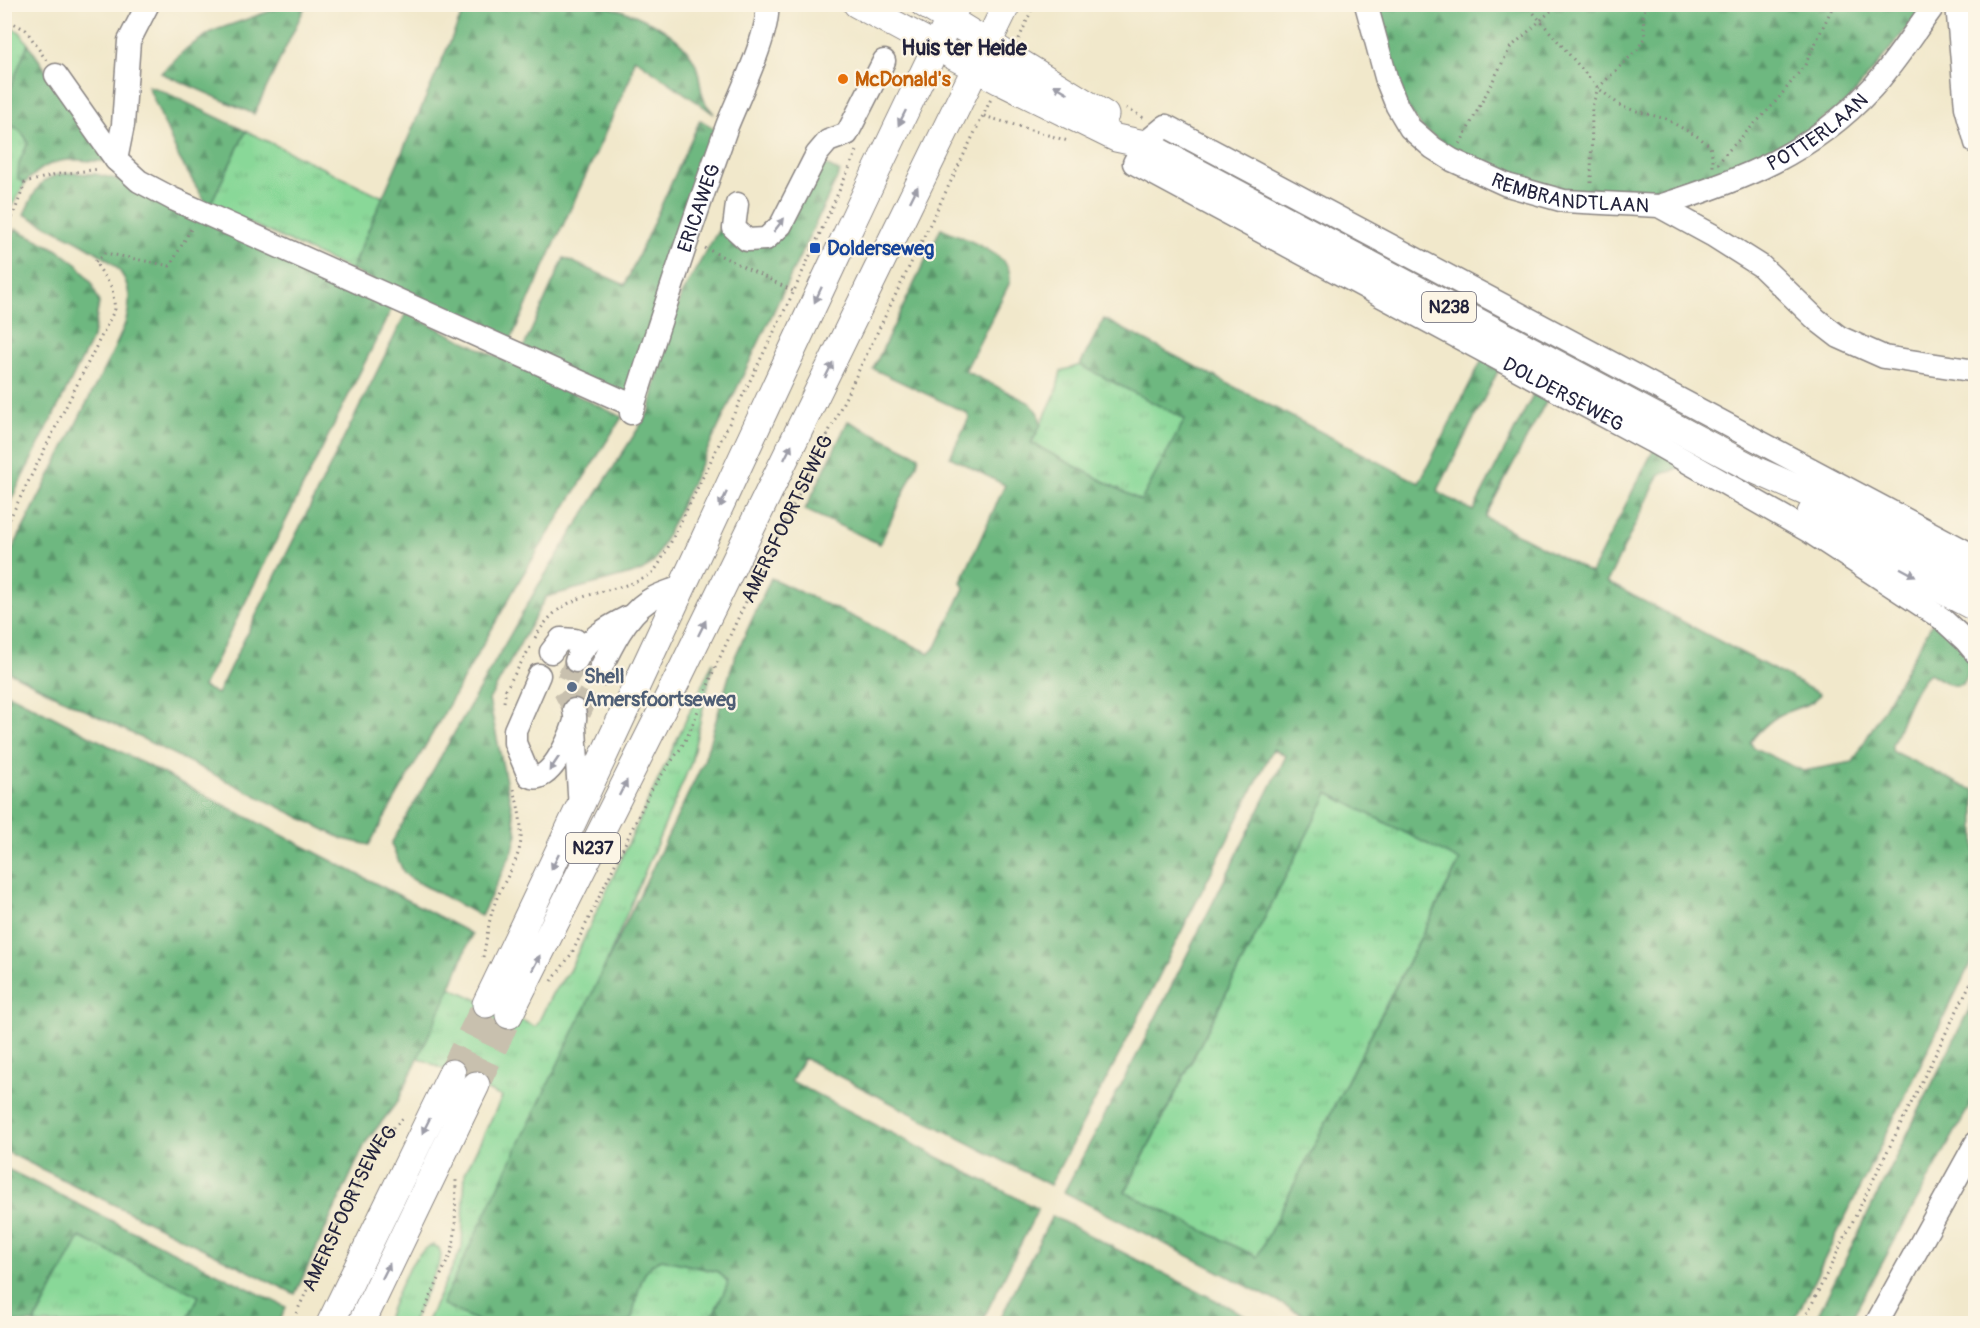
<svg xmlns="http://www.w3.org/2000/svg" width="1980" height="1328" font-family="Pangolin,sans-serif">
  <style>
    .grass { fill: url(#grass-tufts); stroke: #567d6a; stroke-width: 1.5 }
    .forest { fill: url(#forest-firs); stroke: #486d5e; stroke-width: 1.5; fill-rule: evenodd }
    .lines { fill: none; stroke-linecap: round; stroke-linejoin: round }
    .minor-tunnel { stroke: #c8c0ae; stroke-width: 22; stroke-dasharray: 22 11; stroke-linecap: butt }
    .major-tunnel { stroke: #c8c0ae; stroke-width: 27; stroke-dasharray: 27 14; stroke-linecap: butt }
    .minor-casing { stroke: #8a8583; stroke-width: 25 }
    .major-casing { stroke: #8a8583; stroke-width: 29 }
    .path { stroke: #8a8583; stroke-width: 3; stroke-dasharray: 1.5 4.5; stroke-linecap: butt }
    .minor { stroke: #fff; stroke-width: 22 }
    .major { stroke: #fff; stroke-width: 27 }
    .oneway { fill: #9c9ca7 }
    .food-dot { fill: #e8710a; stroke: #fcf5e5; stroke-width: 2 }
    .transit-dot { fill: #1a4fb4; stroke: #fcf5e5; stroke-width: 2 }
    .service-dot { fill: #5c6f8a; stroke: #fcf5e5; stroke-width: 2 }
    .labels { text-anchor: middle; stroke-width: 4.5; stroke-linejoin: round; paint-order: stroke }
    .shield { fill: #fcf5e5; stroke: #63616e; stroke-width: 1.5 }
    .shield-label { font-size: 18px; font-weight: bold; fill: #22223b }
    .food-label { font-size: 20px; font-weight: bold; fill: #c56008; stroke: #fcf5e5; text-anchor: start }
    .street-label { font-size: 20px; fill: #22223b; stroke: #fcf5e5 }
    .transit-label { font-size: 20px; font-weight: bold; fill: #164399; stroke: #fcf5e5; text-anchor: start }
    .service-label { font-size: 20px; font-weight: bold; fill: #4e5e75; stroke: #fcf5e5; text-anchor: start }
    .quarter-label { font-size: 22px; font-weight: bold; fill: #22223b; stroke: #fcf5e5 }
  </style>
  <defs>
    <pattern id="grass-tufts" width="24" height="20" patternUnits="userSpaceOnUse" patternTransform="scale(1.5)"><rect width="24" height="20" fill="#89d898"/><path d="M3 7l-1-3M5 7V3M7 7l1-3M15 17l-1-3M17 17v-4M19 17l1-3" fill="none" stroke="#76b984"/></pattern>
    <pattern id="forest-firs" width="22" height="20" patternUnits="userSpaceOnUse" patternTransform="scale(1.5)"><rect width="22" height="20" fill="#6eb880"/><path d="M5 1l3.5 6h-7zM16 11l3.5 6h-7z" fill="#5a956a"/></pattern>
  </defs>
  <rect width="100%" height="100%" fill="#fcf5e5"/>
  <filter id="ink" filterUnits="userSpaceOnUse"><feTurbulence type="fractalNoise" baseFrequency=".0167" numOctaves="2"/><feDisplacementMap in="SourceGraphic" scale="12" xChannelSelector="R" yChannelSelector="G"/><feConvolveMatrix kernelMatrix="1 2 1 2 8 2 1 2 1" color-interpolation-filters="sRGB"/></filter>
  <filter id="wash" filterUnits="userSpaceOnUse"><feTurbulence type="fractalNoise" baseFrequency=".008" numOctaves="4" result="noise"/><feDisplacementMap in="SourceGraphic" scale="24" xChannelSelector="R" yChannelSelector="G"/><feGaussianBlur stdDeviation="1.35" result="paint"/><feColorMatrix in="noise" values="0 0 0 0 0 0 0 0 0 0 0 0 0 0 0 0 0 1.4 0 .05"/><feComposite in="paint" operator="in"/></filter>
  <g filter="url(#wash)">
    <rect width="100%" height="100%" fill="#f1e8cb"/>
    <!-- grass -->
    <path class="grass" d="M5,24L20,32L28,44L5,103Z
      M5,122C15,127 24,131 28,143L19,163L18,179L25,183L5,218Z
      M246,131L383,197L351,270L210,205Z
      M1080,365L1185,419L1141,501L1031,443L1035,437L1056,392L1061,371Z
      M713,662L691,763L593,994L442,1304L482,1323H426L462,1247L465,1173L502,1097L413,1055L446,985L536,1027L552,994L569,971Z
      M1328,793L1460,860L1257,1257L1125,1193Z
      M80,1237L199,1296L185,1323L34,1324Z
      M433,1245L439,1248L441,1254L440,1262L412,1323H385C395,1301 408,1253 433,1245Z
      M662,1259L718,1272L728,1282L726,1288L709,1323L628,1324L632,1318C637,1299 640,1264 662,1259Z"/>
    <!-- forest -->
    <path class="forest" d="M290,4L306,5L254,114L161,73L187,48L213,31Z
      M591,4C627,8 679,29 695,63C701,76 699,91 706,104C708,107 712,111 714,114L634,58L631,76L509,344L351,270L466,5Z
      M1906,4L1920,12L1848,101L1775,154L1667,195L1585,194L1527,182L1458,154L1422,128L1404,102L1374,5Z
      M28,44L108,161C97,162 86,160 75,160C53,159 40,168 25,183L18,179L19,163L28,143C24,131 15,127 5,122L4,103Z
      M148,86L158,89L246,131L210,205L206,203L179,158Z
      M700,120L717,130L629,399L522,351L564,258L625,285Z
      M822,163L840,172L654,562L642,571L546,597L489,700L517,834L513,850L481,916L410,878L404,873L391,844L538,586L650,410L655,383L681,295L726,217L766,245Z
      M70,173L95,174L129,182L393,306L203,687L217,694L406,313L622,417L522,576L369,845L343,839L5,670L4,566L114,349C122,332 130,316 129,296C128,284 122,272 113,264C91,245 50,228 24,214C38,187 38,176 70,173Z
      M941,228C957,235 995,250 1005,263C1010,269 1010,275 1010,282L965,371L1030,403L1039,414L1041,424L1031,443L1141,501L1185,419L1080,365L1104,319L1419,483L1483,358L1500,367L1437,492L1473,511L1537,387L1550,394L1485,517L1591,573L1654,449L1683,465L1672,471L1660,474L1607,582L1820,694C1812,707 1791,708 1778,716C1768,722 1758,732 1750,742L1754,748L1803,771L1853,762L1934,620L1975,660L1963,684C1951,689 1940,679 1929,673C1912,687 1901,724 1892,745V751L1965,787L1975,790V954L1793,1323H1319L1064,1192L1139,1051L1286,756L1273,749L1125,1044L1050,1185L804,1058L791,1081L1038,1209L981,1323H709L726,1288L728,1281L718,1272L662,1259C640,1264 637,1299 632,1318L628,1323H482L442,1304L704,761L734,659L771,578L929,653L936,647L964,588L961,582L1005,485L950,457L969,418L967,413L873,369ZM1328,793L1460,861L1257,1257L1125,1192Z
      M16,229L58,250L78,265L92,283L99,303L93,337L5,512L4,252Z
      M848,421L919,456L917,464L880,544L805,510Z
      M5,692L402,897L472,934L451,987L398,1101L366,1142L295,1294L5,1151Z
      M1975,997V1096L1849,1323H1814Z
      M5,1168L286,1307L279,1323H185L199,1296L80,1237L34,1323H5Z
      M1052,1216L1260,1323H998Z"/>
  </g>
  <g filter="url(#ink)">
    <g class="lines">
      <!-- minor-tunnel -->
      <path class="minor-tunnel" d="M574,710L563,689L576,661
        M580,713L599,672"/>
      <!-- major-tunnel -->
      <path class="major-tunnel" d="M452,1073L486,1004
        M476,1085L509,1015"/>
      <!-- minor casing -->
      <g class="minor-casing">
        <g id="minor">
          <path id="s3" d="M1366,4L1387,81L1397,106L1410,128L1433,148L1452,160L1507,185L1564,201L1659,206L1712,235L1761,266L1817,320L1839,337L1884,357L1976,371"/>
          <path d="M1957,4L1966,107L1976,143"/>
          <path d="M56,75L116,160L139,181L173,199L634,406"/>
          <path d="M116,160L123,125L129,41L148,4"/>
          <path d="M737,204L734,228L747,240L766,239L781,225L817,154L828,141L847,134L884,61"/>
          <path id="s4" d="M1659,206C1742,180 1811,154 1872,88C1896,62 1914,32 1935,4"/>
          <path id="s5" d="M631,413C661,317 693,221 727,126C738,98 771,31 767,4"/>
          <path id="s6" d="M1976,557L1166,126L1144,144L1134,163L1651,441L1810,532L1941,618L1966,641L1976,653"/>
          <path d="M551,652L561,639L575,640L580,653"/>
          <path d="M576,661C585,640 608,627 628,617"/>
          <path d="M599,672C610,649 626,615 648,601C658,594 672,591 683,586"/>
          <path d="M539,675L515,730V743L529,776C549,786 569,740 574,724C576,720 575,715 574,710"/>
          <path d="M575,729L580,809"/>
          <path d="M1876,1324L1976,1143"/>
        </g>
      </g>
      <!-- major casing -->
      <g class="major-casing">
        <path id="major" d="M857,4L1000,81L1116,138L1144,144L1755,470L1810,494L1976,583
          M924,4L1105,115
          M1811,513L1880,557L1976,608
          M486,1004C646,673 795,335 957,4
          M509,1015L677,680L1007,4
          M330,1324L452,1073
          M361,1324L476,1085"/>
      </g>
      <!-- path -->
      <g class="path">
        <path d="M1526,4L1598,88L1622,107L1666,119L1700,138L1710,146L1713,159V168"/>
        <path d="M4,18L26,30L46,60"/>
        <path d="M1019,39L1034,4"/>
        <path d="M1126,108L1144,118"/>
        <path d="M984,116L1068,141"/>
        <path d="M1460,144L1510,48L1552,10L1564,4"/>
        <path d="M1718,164L1727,152L1773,105L1805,65L1834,4"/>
        <path d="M1591,183L1592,107L1598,88L1638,49L1645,37L1643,17L1646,4"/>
        <path d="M4,234L13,216L25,183L53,175L99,169"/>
        <path d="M705,248L793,291"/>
        <path d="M4,530L115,309L112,288L95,262L105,253L170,266L191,229"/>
        <path d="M535,638C556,601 581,597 619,587C630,584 645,580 653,572C660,565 665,552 670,544L794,291L857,151"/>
        <path d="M504,702L506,689L532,644"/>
        <path d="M483,957C487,939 488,921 495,903C502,883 520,860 521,839C522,822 518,805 514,789"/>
        <path id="s1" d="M552,981L572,953L651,790L681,748L690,731L714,670L740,614L991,99"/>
        <path id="s2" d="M291,1324L370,1157L380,1141L405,1116"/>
        <path d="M418,1324L452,1251L455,1233L456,1180"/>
        <path d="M1802,1324L1976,972"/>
      </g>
      <!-- minor -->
      <use href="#minor" class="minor"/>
      <!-- major -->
      <use href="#major" class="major"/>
    </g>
    <!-- one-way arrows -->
    <defs><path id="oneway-solid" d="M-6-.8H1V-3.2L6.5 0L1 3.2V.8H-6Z" transform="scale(1.5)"/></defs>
    <g class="oneway">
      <use href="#oneway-solid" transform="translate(1061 89) rotate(-149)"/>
      <use href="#oneway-solid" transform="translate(902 118) rotate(116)"/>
      <use href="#oneway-solid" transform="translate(914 194) rotate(-64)"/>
      <use href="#oneway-solid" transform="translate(779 225) rotate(-52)"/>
      <use href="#oneway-solid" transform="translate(818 295) rotate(115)"/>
      <use href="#oneway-solid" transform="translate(829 370) rotate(-64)"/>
      <use href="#oneway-solid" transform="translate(788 452) rotate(-64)"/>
      <use href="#oneway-solid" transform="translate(723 500) rotate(115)"/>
      <use href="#oneway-solid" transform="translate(1908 572) rotate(28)"/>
      <use href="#oneway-solid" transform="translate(702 628) rotate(-64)"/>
      <use href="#oneway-solid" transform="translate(554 764) rotate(124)"/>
      <use href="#oneway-solid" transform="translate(623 788) rotate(-63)"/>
      <use href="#oneway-solid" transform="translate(555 862) rotate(116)"/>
      <use href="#oneway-solid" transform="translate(536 963) rotate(-63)"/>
      <use href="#oneway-solid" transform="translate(426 1126) rotate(116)"/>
      <use href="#oneway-solid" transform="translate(386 1271) rotate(-64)"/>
    </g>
  </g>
  <!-- markers -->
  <circle class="food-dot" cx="843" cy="79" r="6"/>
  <rect class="transit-dot" x="809" y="242" width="12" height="12" rx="3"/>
  <circle class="service-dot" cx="572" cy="687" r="6"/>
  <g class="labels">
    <!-- shield labels -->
    <g class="shield">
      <rect x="1422" y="292" width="54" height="30" rx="4.5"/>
      <rect x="566" y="833" width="54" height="30" rx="4.5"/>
    </g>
    <g class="shield-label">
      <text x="1449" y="313">N238</text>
      <text x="593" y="854">N237</text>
    </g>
    <!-- food labels -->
    <g class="food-label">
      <text x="855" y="86">McDonald's</text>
    </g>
    <!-- street labels -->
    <g class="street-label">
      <text dy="7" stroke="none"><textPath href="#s4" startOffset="176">POTTERLAAN</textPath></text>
      <text dy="7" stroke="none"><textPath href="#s3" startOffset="310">REMBRANDTLAAN</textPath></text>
      <text dy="7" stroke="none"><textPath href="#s5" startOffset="216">ERICAWEG</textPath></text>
      <text dy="7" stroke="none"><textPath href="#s6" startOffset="1455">DOLDERSEWEG</textPath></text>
      <text dy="7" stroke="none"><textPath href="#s1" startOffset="520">AMERSFOORTSEWEG</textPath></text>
      <text dy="7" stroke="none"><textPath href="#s2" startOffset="130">AMERSFOORTSEWEG</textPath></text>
    </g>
    <!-- transit labels -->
    <g class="transit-label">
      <text x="827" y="255">Dolderseweg</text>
    </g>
    <!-- service labels -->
    <g class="service-label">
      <text x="584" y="683">Shell<tspan x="584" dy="23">Amersfoortseweg</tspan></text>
    </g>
    <!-- quarter labels -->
    <g class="quarter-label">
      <text x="964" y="55">Huis ter Heide</text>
    </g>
  </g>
  <!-- margin -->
  <rect width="1980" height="1328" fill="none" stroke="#fcf5e5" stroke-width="24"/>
</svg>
